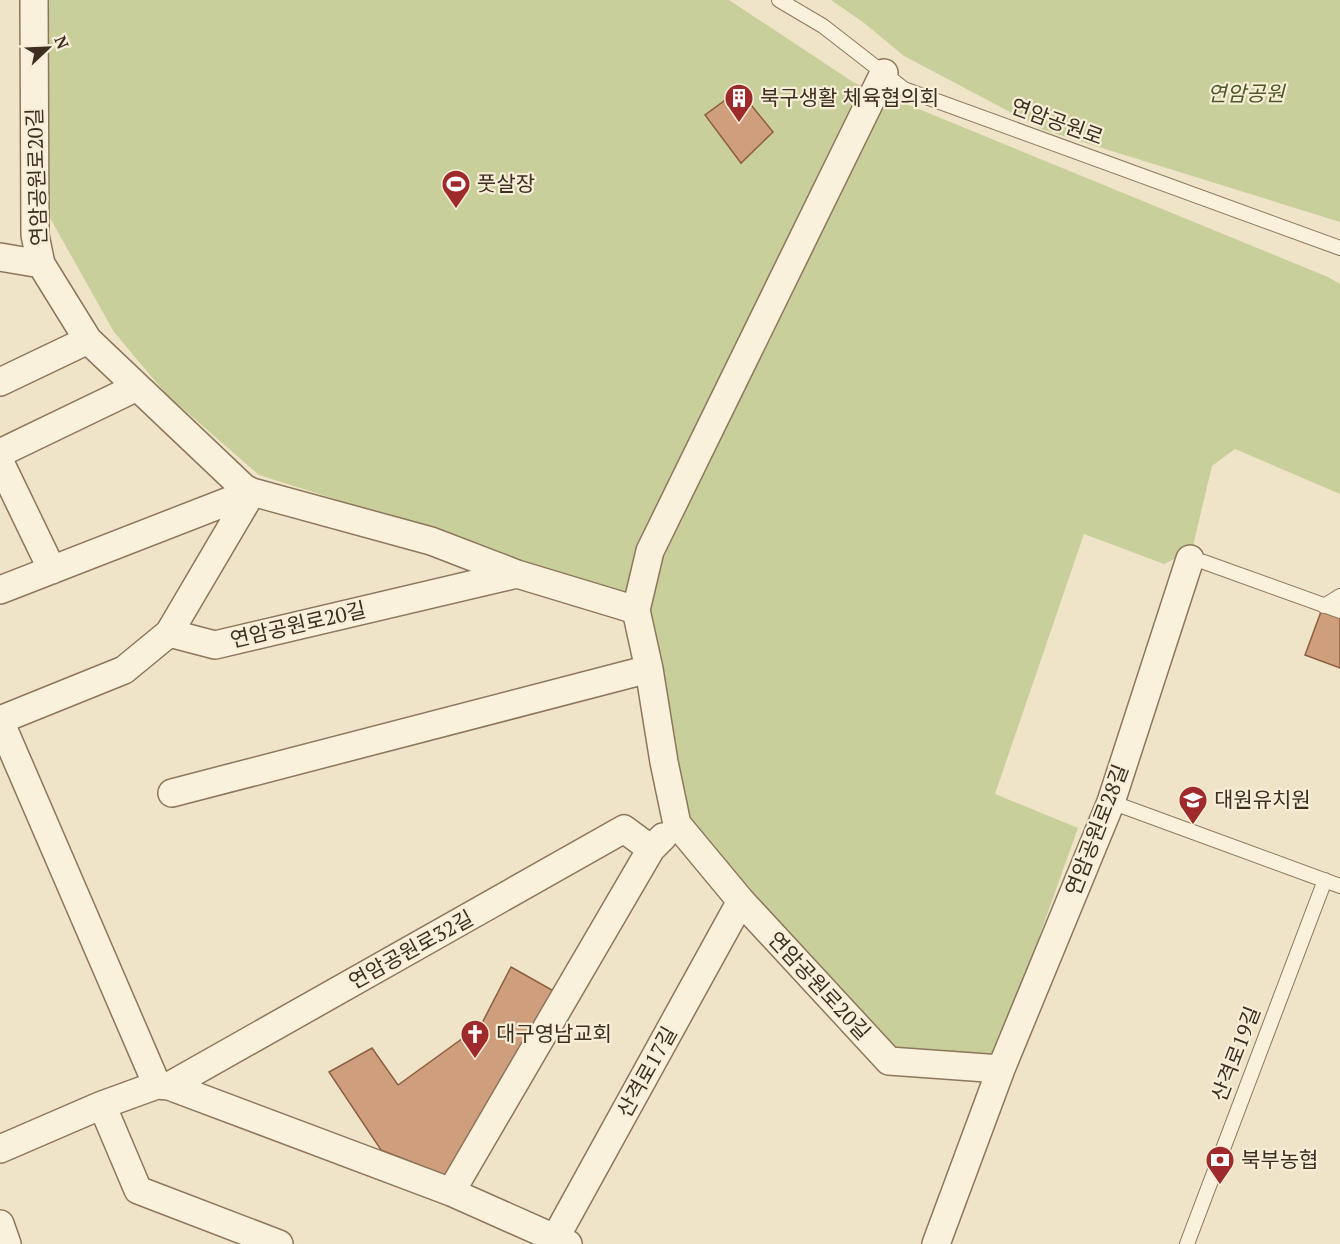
<svg xmlns="http://www.w3.org/2000/svg" width="1340" height="1244" font-family="'PT Serif','Noto Sans KR',serif">
  <style>
    .green { fill: #c9cf9b }
    .building { fill: #cf9f7d; stroke: #8d5f41; stroke-width: 1.5 }
    .lines { fill: none; stroke-linecap: round; stroke-linejoin: round }
    .lane-casing { stroke: #8d765c; stroke-width: 16 }
    .street-casing { stroke: #8d765c; stroke-width: 30 }
    .lane { stroke: #faf1dc; stroke-width: 14 }
    .street { stroke: #faf1dc; stroke-width: 27 }
    .labels { text-anchor: middle; stroke-width: 4.5; stroke-linejoin: round; paint-order: stroke }
    .park-label { font-size: 21px; font-style: italic; fill: #4d5a26; stroke: #f7eed8 }
    .poi-label { font-size: 21px; fill: #3d2e20; stroke: #f7eed8; text-anchor: start }
    .street-label { font-size: 21px; fill: #3d2e20; stroke: #f7eed8 }
  </style>
  <rect width="100%" height="100%" fill="#f0e4c8"/>
  <!-- green -->
  <path class="green" d="M48,0H729L853,82L1328,277L1340,284V494L1235,449L1212,466L1192,550L1164,564L1084,534L995,794L1078,828L995,1060L892,1051L686,821L648,611L448,535L259,475L166,394L114,332L50,218Z
    M831,0H1340V222L1044,130L904,56L864,23Z"/>
  <!-- building -->
  <path class="building" d="M739,90L773,132L741,163L705,115Z
    M1322,609L1340,615V668L1305,655Z
    M511,967L559,994L445,1175L381,1150L329,1072L372,1048L398,1085L481,1025Z"/>
  <g class="lines">
    <!-- lane casing -->
    <g class="lane-casing">
      <path id="lane" d="M779,0L823,26L904,89L1340,248
        M1190,559L1204,562L1340,611
        M1324,606L1340,596
        M1111,802L1340,886
        M1187,1244L1325,880"/>
    </g>
    <!-- street casing -->
    <g class="street-casing">
      <path id="street" d="M34,0L35,235L41,264L88,340L244,488L252,492L431,541L517,574L636,610L649,669L664,762L677,824L741,901L889,1061L1001,1069
        M0,257L41,264
        M0,382L88,340
        M0,453L137,387
        M0,462L52,570
        M0,590L252,492
        M636,610L650,551L884,73
        M169,633L215,645L517,574
        M0,720L124,670L169,633L252,492
        M0,721L157,1085
        M172,793L649,669
        M169,1086L624,829L651,849
        M102,1105L138,1190L279,1244
        M0,1149L102,1105L157,1085L169,1086L451,1192L568,1244
        M451,1192L651,849L663,837
        M0,1224L7,1244
        M552,1244L741,901
        M936,1244L1001,1069L1111,802L1190,559"/>
    </g>
    <!-- lane -->
    <use href="#lane" class="lane"/>
    <!-- street -->
    <use href="#street" class="street"/>
  </g>
  <!-- icons -->
  <defs>
    <g id="building-pin" transform="scale(1.5)"><path d="M0 17L-7.5 6A9.5 9.5 0 1 1 7.5 6Z" fill="#9e2a2b" stroke="#f7eed8"/><path d="M-4-6H4V6H1V3H-1V6H-4ZM-2.5-4.3h1.7v1.8h-1.7ZM.8-4.3h1.7v1.8H.8ZM-2.5-1h1.7V.8h-1.7ZM.8-1h1.7V.8H.8Z" fill="#fff"/></g>
    <g id="stadium-pin" transform="scale(1.5)"><path d="M0 17L-7.5 6A9.5 9.5 0 1 1 7.5 6Z" fill="#9e2a2b" stroke="#f7eed8"/><path d="M0-5a6.5 5 0 1 0 0 10a6.5 5 0 1 0 0-10ZM-3.5-1.8h7v3.6h-7Z" fill="#fff"/></g>
    <g id="school-pin" transform="scale(1.5)"><path d="M0 17L-7.5 6A9.5 9.5 0 1 1 7.5 6Z" fill="#9e2a2b" stroke="#f7eed8"/><path d="M0-5L7-2L0 1L-7-2ZM-4 1L0 2.5L4 1V4Q0 6-4 4Z" fill="#fff"/></g>
    <g id="church-pin" transform="scale(1.5)"><path d="M0 17L-7.5 6A9.5 9.5 0 1 1 7.5 6Z" fill="#9e2a2b" stroke="#f7eed8"/><path d="M-1.2-6h2.4v3.5h3.3v2.4h-3.3V6h-2.4V-.1h-3.3v-2.4h3.3Z" fill="#fff"/></g>
    <g id="bank-pin" transform="scale(1.5)"><path d="M0 17L-7.5 6A9.5 9.5 0 1 1 7.5 6Z" fill="#9e2a2b" stroke="#f7eed8"/><path d="M-6-4H6V4H-6ZM0-2.3a2.3 2.3 0 1 0 0 4.6a2.3 2.3 0 1 0 0-4.6Z" fill="#fff"/></g>
  </defs>
  <g fill-rule="evenodd">
    <use href="#building-pin" x="739" y="98"/>
    <use href="#stadium-pin" x="456" y="184"/>
    <use href="#school-pin" x="1193" y="800"/>
    <use href="#church-pin" x="475" y="1034"/>
    <use href="#bank-pin" x="1220" y="1160"/>
  </g>
  <g class="labels">
    <!-- park labels -->
    <g class="park-label">
      <text x="1246" y="101">연암공원</text>
    </g>
    <!-- poi labels -->
    <g class="poi-label">
      <text x="760" y="105">북구생활 체육협의회</text>
      <text x="477" y="191">풋살장</text>
      <text x="1214" y="807">대원유치원</text>
      <text x="496" y="1041">대구영남교회</text>
      <text x="1241" y="1167">북부농협</text>
    </g>
    <!-- street labels -->
    <g class="street-label">
      <text transform="translate(1057 122) rotate(20)" y="7">연암공원로</text>
      <text transform="translate(37 177) rotate(-92)" y="7">연암공원로20길</text>
      <text transform="translate(298 625) rotate(-13)" y="7">연암공원로20길</text>
      <text transform="translate(1097 830) rotate(-69)" y="7">연암공원로28길</text>
      <text transform="translate(411 950) rotate(-29)" y="7">연암공원로32길</text>
      <text transform="translate(819 986) rotate(47)" y="7">연암공원로20길</text>
      <text transform="translate(1236 1054) rotate(-69)" y="7">산격로19길</text>
      <text transform="translate(647 1072) rotate(-61)" y="7">산격로17길</text>
    </g>
  </g>
  <!-- north arrow -->
  <g transform="translate(48 48) rotate(67)" stroke="#f7eed8" stroke-width="4.5" paint-order="stroke">
  <path d="M0-4.5L10 22L0 15L-10 22Z" fill="#3d2e20"/>
  <text y="-9" font-size="16" font-weight="bold" text-anchor="middle" fill="#3d2e20">N</text>
  </g>
</svg>
